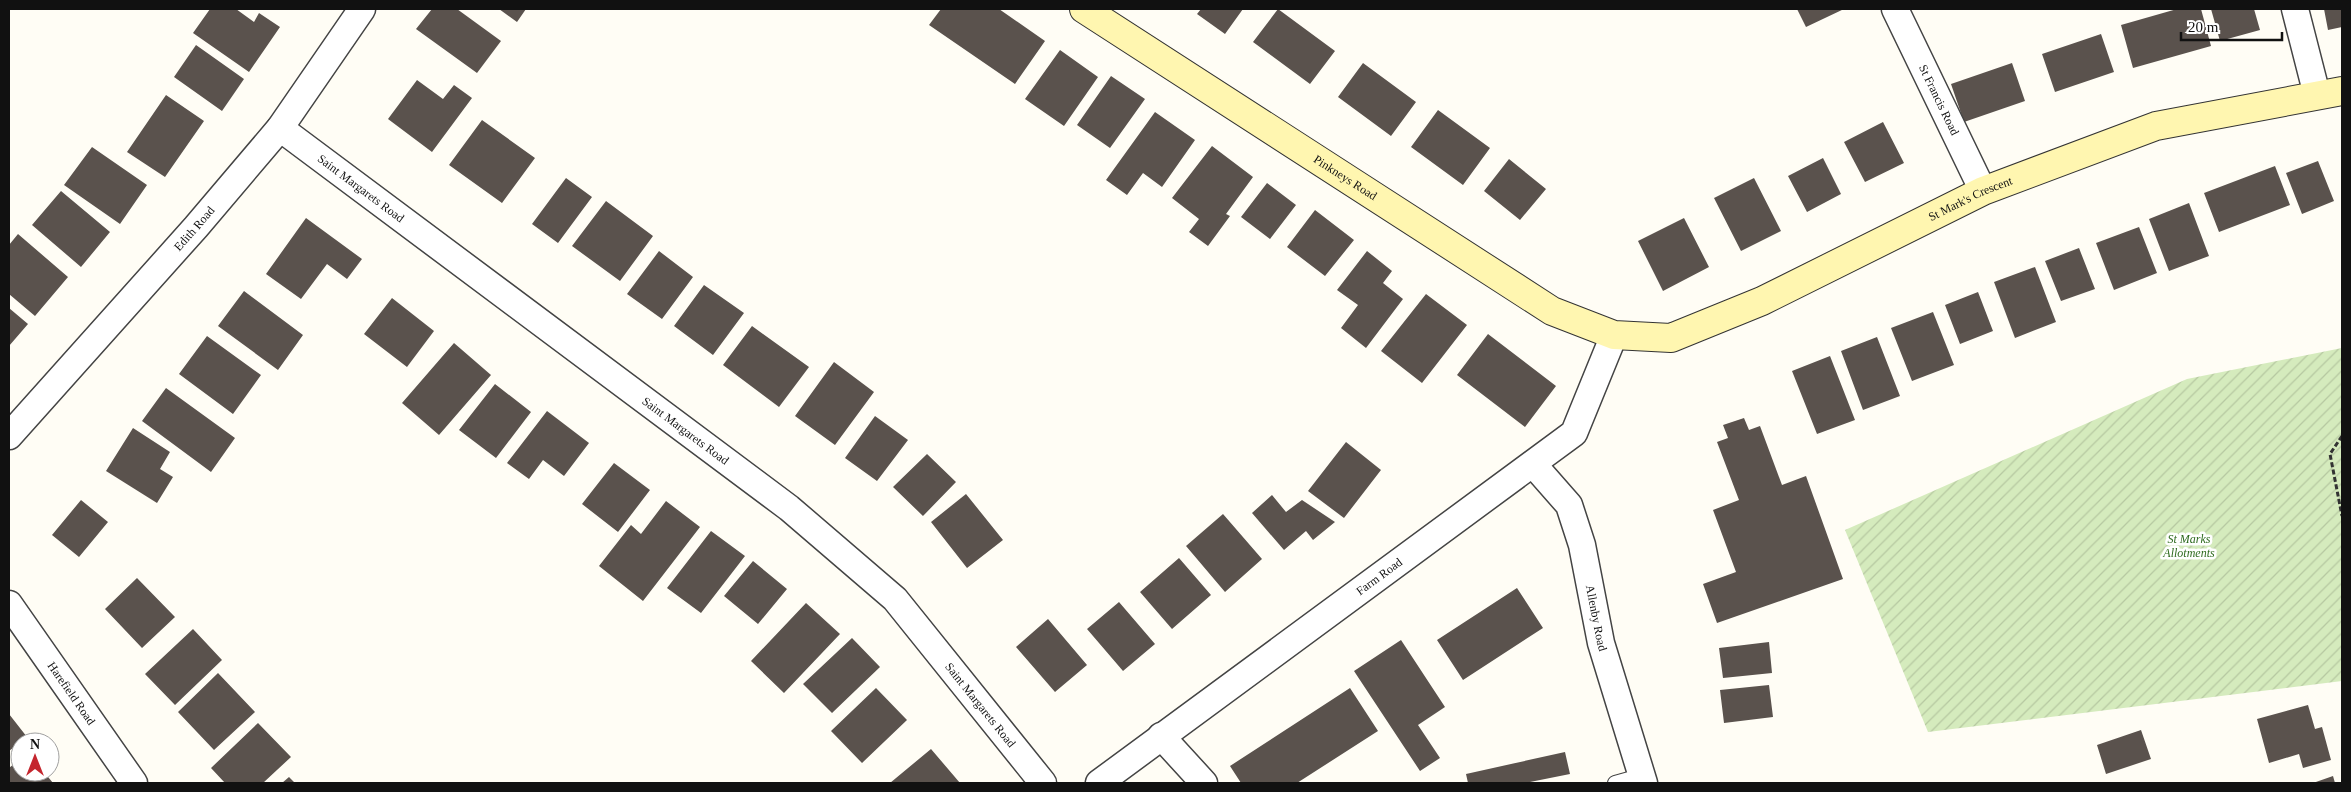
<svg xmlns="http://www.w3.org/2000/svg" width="2351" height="792" font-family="Georgia,serif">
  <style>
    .garden { fill: url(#garden-furrows) }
    .building { fill: #5a524d }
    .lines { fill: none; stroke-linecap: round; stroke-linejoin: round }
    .lane-casing { stroke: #444; stroke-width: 16 }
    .street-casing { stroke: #444; stroke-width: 29 }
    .secondary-casing { stroke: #333; stroke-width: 30 }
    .path { stroke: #333; stroke-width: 3; stroke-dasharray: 5 2.5; stroke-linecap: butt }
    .lane { stroke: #fff; stroke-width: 14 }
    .street { stroke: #fff; stroke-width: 26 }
    .secondary { stroke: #fff6b0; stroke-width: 28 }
    .labels { text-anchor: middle; stroke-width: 5; stroke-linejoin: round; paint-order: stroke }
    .street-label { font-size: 12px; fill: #111; stroke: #fff }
    .park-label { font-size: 12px; font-style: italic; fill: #2f6b1f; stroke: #fff }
  </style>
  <defs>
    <pattern id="garden-furrows" width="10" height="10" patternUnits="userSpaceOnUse" patternTransform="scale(1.25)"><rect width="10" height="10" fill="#d5ebbd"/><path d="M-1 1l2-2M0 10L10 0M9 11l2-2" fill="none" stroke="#b6c8a1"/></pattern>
  </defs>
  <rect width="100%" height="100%" fill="#fffdf5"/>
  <!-- garden -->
  <path class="garden" d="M2342,348V681L1928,732L1845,530L2187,379Z"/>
  <!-- building -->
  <path class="building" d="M210,9H236L254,22L259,13L280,27L249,72L193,33Z
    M432,9H457L501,41L477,73L416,29Z
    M499,9H526L517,22Z
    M941,9H999L1045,41L1015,84L929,25Z
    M1201,9H1243L1225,34L1197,14Z
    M1278,9L1335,51L1310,84L1253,42Z
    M1797,9H1844L1806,27Z
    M2177,9H2201L2211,46L2133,68L2121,25Z
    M2211,9H2254L2260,30L2220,41Z
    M2324,9H2342V27L2328,30Z
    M2101,34L2114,72L2055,92L2042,54Z
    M196,45L244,79L222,111L174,77Z
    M1060,50L1098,77L1064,126L1025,99Z
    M1363,63L1416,102L1391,136L1338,97Z
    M2012,63L2025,101L1964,122L1951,84Z
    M1111,76L1145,99L1110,148L1077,125Z
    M417,80L443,99L454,85L472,98L432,152L388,119Z
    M166,95L204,121L165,177L127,152Z
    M1438,110L1490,148L1463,185L1411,147Z
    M1155,112L1195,140L1162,187L1143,173L1127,195L1106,180Z
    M482,120L535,158L502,203L449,165Z
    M1883,122L1904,163L1865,182L1844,142Z
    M1212,146L1253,177L1226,214L1230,216L1208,246L1189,232L1199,219L1172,198Z
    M92,147L147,185L120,224L64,185Z
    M1823,158L1841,194L1807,212L1788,176Z
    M1509,159L1546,189L1520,220L1484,191Z
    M2318,161L2334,201L2302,214L2286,173Z
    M2275,166L2290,205L2219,232L2204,193Z
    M566,178L592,197L558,243L532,224Z
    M1754,178L1781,231L1741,251L1714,198Z
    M1267,183L1296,205L1270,239L1241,217Z
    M61,191L110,232L81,267L32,225Z
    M606,201L653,236L620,281L572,246Z
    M2189,203L2209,256L2169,271L2149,219Z
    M1315,210L1354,240L1325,276L1287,247Z
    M306,218L362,259L347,279L327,264L301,299L266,274Z
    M1684,218L1709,267L1663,291L1638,241Z
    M2139,227L2157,273L2114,290L2096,243Z
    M18,234L68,277L35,316L9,294V245Z
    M2079,248L2095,289L2061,301L2045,261Z
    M659,251L693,277L662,319L627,294Z
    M1367,251L1392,271L1383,283L1403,299L1366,348L1341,328L1358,305L1337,290Z
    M2035,267L2056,322L2015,338L1994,282Z
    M704,285L744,313L713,355L674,326Z
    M244,291L303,335L278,370L218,326Z
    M1978,292L1993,331L1960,344L1945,305Z
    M1426,294L1467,325L1422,383L1381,351Z
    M392,298L434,331L407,367L364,334Z
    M9,308L28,324L9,346Z
    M1933,312L1954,365L1912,381L1891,328Z
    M752,326L809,367L779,407L723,365Z
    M1488,334L1556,386L1525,427L1457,375Z
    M207,336L261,375L233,414L179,374Z
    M1877,337L1900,396L1863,410L1841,351Z
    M454,343L491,375L439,435L402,403Z
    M1830,356L1855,420L1817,434L1792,371Z
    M834,362L874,392L835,445L795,416Z
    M495,384L531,412L496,458L459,430Z
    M166,388L235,438L211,472L142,421Z
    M547,411L589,443L564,476L543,460L529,479L507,463Z
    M875,416L908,440L877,481L845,458Z
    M1744,418L1749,430L1760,426L1782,485L1806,476L1843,579L1717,623L1703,584L1736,572L1713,510L1739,500L1717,442L1728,438L1723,425Z
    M133,428L170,452L160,469L173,477L157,503L106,471Z
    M1346,442L1381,470L1344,518L1308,491Z
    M927,454L956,482L923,516L893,487Z
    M614,463L650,490L618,532L582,504Z
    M966,494L1003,540L967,568L931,522Z
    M1272,495L1286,512L1302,500L1335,522L1313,540L1306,531L1284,550L1252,513Z
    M81,500L108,522L79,557L52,535Z
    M666,501L700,527L643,601L599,566L631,525L641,534Z
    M1223,514L1262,559L1225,592L1186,546Z
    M711,531L745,556L701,613L667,588Z
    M1179,558L1211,595L1172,629L1140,592Z
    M753,561L787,589L758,624L724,596Z
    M137,578L175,617L142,648L105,609Z
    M1517,588L1543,628L1463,680L1437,640Z
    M1119,602L1155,644L1123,671L1087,629Z
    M806,603L840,634L784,693L751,661Z
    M1048,619L1087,665L1055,692L1016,647Z
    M193,629L222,660L175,705L145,674Z
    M852,638L880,667L832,713L803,684Z
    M1401,640L1445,707L1418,725L1440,758L1420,771L1354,671Z
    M1769,642L1772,673L1723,678L1719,648Z
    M218,673L255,712L214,750L178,712Z
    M1769,685L1773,717L1724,723L1720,690Z
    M876,688L907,720L862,763L831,731Z
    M1350,688L1378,731L1297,783H1241L1230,766Z
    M2308,705L2315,729L2322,727L2331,760L2303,768L2299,754L2269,763L2257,719Z
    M9,714L27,737L9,751Z
    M258,723L291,757L263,783H225L211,768Z
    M2141,730L2151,759L2106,774L2097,745Z
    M931,749L960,783H890Z
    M1565,752L1570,774L1525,783H1468L1466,774Z
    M20,759V772H44L53,783H9V768Z
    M2333,776L2335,783H2313Z
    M289,777L295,783H282Z"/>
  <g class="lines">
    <!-- lane casing -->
    <g class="lane-casing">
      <path id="lane" d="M1615,783L1640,776"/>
    </g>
    <!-- street casing -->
    <g class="street-casing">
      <g id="street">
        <path id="s1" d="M1895,9L1983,191"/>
        <path d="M2295,9L2317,95"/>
        <path id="s2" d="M280,128L789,508L895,599L1043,783"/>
        <path id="s3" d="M9,436L196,227L280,128L362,9"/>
        <path id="s4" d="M1533,464L1569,505L1582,545L1601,643L1644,783"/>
        <path id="s5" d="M9,604L134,783"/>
        <path d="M1161,736L1204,783"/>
        <path id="s6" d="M1099,783L1574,433L1614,335"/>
      </g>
    </g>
    <!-- secondary casing -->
    <g class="secondary-casing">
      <g id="secondary">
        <path id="s7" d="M1084,9L1552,311L1614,335L1671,338L1762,301L1983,191L2156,126L2342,91"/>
      </g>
    </g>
    <!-- path -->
    <path class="path" d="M2342,436L2330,454L2342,516"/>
    <!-- lane -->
    <use href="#lane" class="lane"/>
    <!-- street -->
    <use href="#street" class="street"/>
    <!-- secondary -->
    <use href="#secondary" class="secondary"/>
  </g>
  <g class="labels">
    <!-- street labels -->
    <g class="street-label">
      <text dy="4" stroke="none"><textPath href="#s1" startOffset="101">St Francis Road</textPath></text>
      <text dy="4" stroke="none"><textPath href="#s7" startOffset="311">Pinkneys Road</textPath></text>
      <text dy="4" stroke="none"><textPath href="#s2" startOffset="101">Saint Margarets Road</textPath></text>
      <text dy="4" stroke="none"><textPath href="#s7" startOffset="1011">St Mark's Crescent</textPath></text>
      <text dy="4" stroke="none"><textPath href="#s3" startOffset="278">Edith Road</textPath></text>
      <text dy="4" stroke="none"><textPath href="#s2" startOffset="506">Saint Margarets Road</textPath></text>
      <text dy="4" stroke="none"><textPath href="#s6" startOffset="348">Farm Road</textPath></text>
      <text dy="4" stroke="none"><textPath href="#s4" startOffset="171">Allenby Road</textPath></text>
      <text dy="4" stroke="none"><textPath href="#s5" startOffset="109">Harefield Road</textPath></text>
      <text dy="4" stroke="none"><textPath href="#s2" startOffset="911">Saint Margarets Road</textPath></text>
    </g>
    <!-- park labels -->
    <g class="park-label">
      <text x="2189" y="543">St Marks<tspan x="2189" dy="14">Allotments</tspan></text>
    </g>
  </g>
  <!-- border -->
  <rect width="2351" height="792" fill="none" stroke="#111111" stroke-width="20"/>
  <!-- north arrow -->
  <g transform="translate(35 757)"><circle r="24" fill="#ffffff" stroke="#a0a0a0"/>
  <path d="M0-4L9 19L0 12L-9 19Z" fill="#c4262e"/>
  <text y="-8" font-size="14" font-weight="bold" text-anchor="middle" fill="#111111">N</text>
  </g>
  <!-- scale -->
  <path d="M2181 32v8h101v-8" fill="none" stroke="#111111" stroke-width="2.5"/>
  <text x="2188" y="32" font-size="15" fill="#111111" stroke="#ffffff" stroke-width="4" paint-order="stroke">20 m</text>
</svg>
